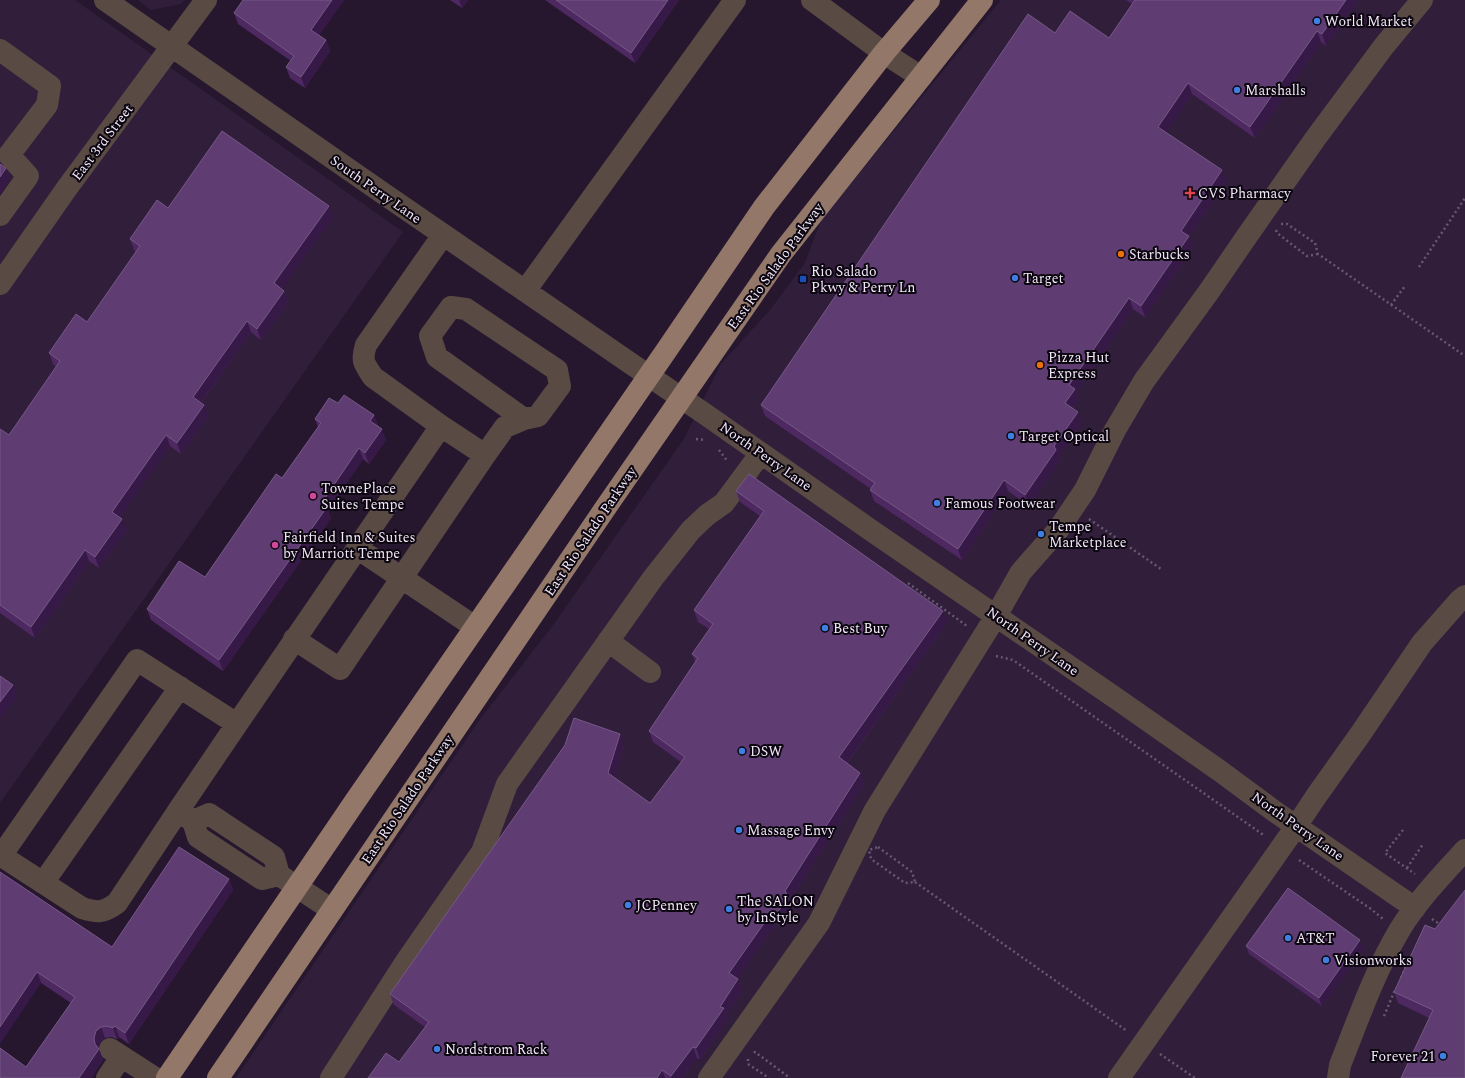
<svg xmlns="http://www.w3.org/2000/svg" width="1465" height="1078" font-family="Spectral,serif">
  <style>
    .built { fill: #311e3b }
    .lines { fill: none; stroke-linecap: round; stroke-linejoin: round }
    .path { stroke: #67596f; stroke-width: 2.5; stroke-dasharray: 2 3; stroke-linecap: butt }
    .minor { stroke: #594b44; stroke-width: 22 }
    .major { stroke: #937768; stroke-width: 22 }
    .wall { fill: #4d2861 }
    .shaded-wall { fill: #361946 }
    .building { fill: #5f3d72; stroke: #765887 }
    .shop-dot { fill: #3f7fe0; stroke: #0c0610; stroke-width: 1.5 }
    .health-dot { fill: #e0444e; stroke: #0c0610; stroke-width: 1.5 }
    .food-dot { fill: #e8710a; stroke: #0c0610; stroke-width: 1.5 }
    .transit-dot { fill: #1a4fb4; stroke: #0c0610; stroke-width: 1.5 }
    .hotel-dot { fill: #d1479c; stroke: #0c0610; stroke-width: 1.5 }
    .labels { text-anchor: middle; stroke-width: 4; stroke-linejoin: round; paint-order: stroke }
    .poi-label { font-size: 14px; fill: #f2e8f8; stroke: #0c0610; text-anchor: start }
    .street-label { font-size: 14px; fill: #f2e8f8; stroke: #0c0610 }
  </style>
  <rect width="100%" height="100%" fill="#26172f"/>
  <!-- built -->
  <path class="built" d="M0,0H75L403,232L0,803Z
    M138,0H184L181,4L151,10Z
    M1001,0H1465V1078H236L478,722L551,628L684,439L721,364L770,310L805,263L821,220Z"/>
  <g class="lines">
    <!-- path -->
    <path class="path" d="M1281,224H1287L1315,243L1318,254L1465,356
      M1276,230L1277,233L1307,256L1318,254
      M1419,267L1465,198
      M1391,305L1405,286
      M696,439L706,440
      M719,450L728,462
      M1089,519L1161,569
      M908,583L967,626
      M996,656L1013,660L1265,836
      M1403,830L1385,853L1415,874
      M878,847L912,872L915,882L905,883L871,859L869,850Z
      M1299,860L1371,909L1383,919
      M1407,868L1423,844
      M915,882L1127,1031
      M1432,919L1441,925
      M1401,978L1406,966
      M1384,1016L1395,990
      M754,1053L755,1052L790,1078
      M1160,1054L1195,1078
      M748,1059V1064L769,1078"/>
    <!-- minor -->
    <path class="minor" d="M105,0L387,196L630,363L705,414L872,531L1117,699L1220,771L1274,811L1415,908
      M812,0L884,53L921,77
      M0,50L50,86L47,105L9,155L28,176L0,215
      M0,284L67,188L206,0
      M525,291L735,0
      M485,455L505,427L524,419L538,416L560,386L557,370L466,309L451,307L430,336L437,357L524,419
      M357,548L475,627
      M294,639L340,669L485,455L441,426
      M608,641L650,672
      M178,811L237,724
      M0,855L82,908C98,913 103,913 117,903L178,811L193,821
      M1,856L137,660L237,724L441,426L373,377C364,363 361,362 366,345L443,235
      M279,875L262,879L198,837L193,821L209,814L274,857L279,875L332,910
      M43,883L180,687
      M110,1049L155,1078
      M107,1078L121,1057
      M331,1078L407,960L482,852L507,784L653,578L691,530L707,515L724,503L761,453
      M709,1078L819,923L875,810L996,616L1021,572L1058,530L1085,490L1115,430L1144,381L1210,290L1247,236L1315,139L1384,46L1422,0
      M1119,1078L1297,825L1317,795L1359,736L1422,643L1459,601L1465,596
      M1338,1078L1340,1065C1358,1020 1374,973 1399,931C1417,901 1442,875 1465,850"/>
    <!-- major -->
    <path class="major" d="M167,1078L356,800L666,351L764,207L884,53L929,0
      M218,1078L604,510L781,254L982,0"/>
  </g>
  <!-- wall -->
  <path class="wall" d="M243,0H344L319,35L326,40L330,51L305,88L290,78L286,67L291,61L238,24L234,13Z
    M450,0H468L462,8Z
    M545,0H679L635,63Z
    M1126,0H1358L1326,46L1321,42L1255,138L1192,94L1166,132L1226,181L1189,236L1193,247L1145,317L1133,309L1076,392L1079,400L1073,408L1082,423L1058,456L1060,461L1029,506L1008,491L962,560L874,501L870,490L871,489L765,416L761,405L1055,33L1109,38L1132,4Z
    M168,208L333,217L281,289L284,291L288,302L261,340L251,332L201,403L204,405L208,416L181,454L170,446L120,517L127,530L99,568L89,561L35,638L0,613V429L9,435L56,367L53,364L49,353L87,322L136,252L134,250L130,239Z
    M338,403L374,415L378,426L386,440L369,464L363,459L328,511L331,518L223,671L151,620L147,609L205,577L282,478L318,427L315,419Z
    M736,491L947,622L847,763L860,773L864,784L790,900L793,908L780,925L776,923L737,978L738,979L742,990L726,1015L728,1019L700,1059L697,1058L681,1078H368L399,1062L425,1027L394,1005L390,994L624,745L614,777L650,803L681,762L653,742L649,731L695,662L692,654L709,629L698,622L694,610L760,516L740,502Z
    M0,872L112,947L229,879L233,890L129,1044L119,1037L117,1039L111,1037L105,1038L100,1042L98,1047L99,1049L103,1060L91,1078H0L26,1067L71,1003L41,983Z
    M1435,929L1465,1078L1429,1018L1398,1003L1394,992Z
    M1246,946L1363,948L1322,1006L1249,954Z"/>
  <!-- shaded-wall -->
  <path class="shaded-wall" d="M332,0H344L315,41L311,30Z
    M459,0H468L462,8Z
    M668,0H679L635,63L631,53Z
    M1346,0H1358L1326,46L1322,34Z
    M1317,31L1321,42L1255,138L1250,127Z
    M326,40L330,51L305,88L301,77Z
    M1188,83L1192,94L1162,138L1158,127Z
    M6,168L10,179L0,194V177Z
    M1222,170L1226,181L1189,236L1193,247L1145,317L1141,306L1181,231Z
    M329,206L333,217L278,294L274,283Z
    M284,291L288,302L261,340L257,329Z
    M1129,298L1133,309L1076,392L1079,400L1069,414L1065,403L1069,385Z
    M247,321L251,332L197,408L193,397Z
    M204,405L208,416L181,454L177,443Z
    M1078,412L1082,423L1058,456L1060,461L1029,506L1025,495L1054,446Z
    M374,415L378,426L370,421Z
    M382,429L386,440L369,464L365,453Z
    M166,435L170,446L116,523L112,512Z
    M359,448L363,459L328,511L331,518L223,671L219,660L321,504Z
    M1004,480L1008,491L962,560L958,549Z
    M122,519L127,530L99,568L95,557Z
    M85,550L89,561L35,638L31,627Z
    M943,611L947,622L843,768L839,757Z
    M13,685L17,696L0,719V702Z
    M620,734L624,745L612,784L608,773Z
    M860,773L864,784L790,900L793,908L780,925L776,914L785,891Z
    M229,879L233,890L129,1044L125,1033Z
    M772,912L776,923L733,984L729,973Z
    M1360,940L1363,948L1322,1006L1319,998Z
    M37,972L41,983L0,1044V1027Z
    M738,979L742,990L726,1015L728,1019L700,1059L696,1048L720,1007Z
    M115,1026L119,1037L117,1039L113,1028Z
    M101,1027L105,1038L100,1042L98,1049H99L103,1060L91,1078H79L95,1044L94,1038L96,1031Z
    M693,1047L697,1058L681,1078H672L671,1076Z
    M662,1070L665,1078H657Z"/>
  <!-- building -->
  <path class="building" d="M243,0H332L311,30L326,40L301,77L286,67L294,56L234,13Z
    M556,0H668L631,53Z
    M1135,0H1346L1322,34L1317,31L1250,127L1188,83L1158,127L1222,170L1181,231L1189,236L1141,306L1129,298L1069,385L1075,389L1065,403L1078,412L1054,446L1056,450L1025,495L1004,480L958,549L870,490L875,483L761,405L1028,14L1055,33L1070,11L1109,38Z
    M222,131L329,206L274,283L284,291L257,329L247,321L193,397L204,405L177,443L166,435L112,512L122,519L95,557L85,550L31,627L0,605V429L9,435L60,361L49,353L76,314L87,322L140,246L130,239L157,200L168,208Z
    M0,164L6,168L0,177Z
    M344,395L374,415L370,421L382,429L365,453L359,448L321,504L327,507L219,660L147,609L179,561L205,577L276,474L282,478L321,423L315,419L329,398L338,403Z
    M749,474L943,611L839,757L860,773L785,891L789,897L776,914L772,912L729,973L738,979L720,1007L724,1008L696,1048L693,1047L671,1076L662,1070L657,1078H368L386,1053L399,1062L429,1022L390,994L565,745L574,718L620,734L608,773L650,803L685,757L649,731L698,658L692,654L713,624L694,610L764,511L736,491Z
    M0,676L13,685L0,702Z
    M179,847L229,879L125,1033L115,1026L113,1028L107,1026L101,1027L96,1031L94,1038L95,1044L99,1049L79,1078H0V1048L26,1067L75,997L37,972L0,1027V872L112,947Z
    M1288,888L1360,940L1319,998L1246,946Z
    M1465,890V1078H1401L1433,1010L1394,992L1425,925L1435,929Z"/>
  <!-- markers -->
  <g class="shop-dot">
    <circle cx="1317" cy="21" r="4"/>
    <circle cx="1237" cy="90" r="4"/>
    <circle cx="1015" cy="278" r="4"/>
    <circle cx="1011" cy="436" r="4"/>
    <circle cx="937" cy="503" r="4"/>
    <circle cx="1041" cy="534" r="4"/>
    <circle cx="825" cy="628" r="4"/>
    <circle cx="742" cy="751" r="4"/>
    <circle cx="739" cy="830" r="4"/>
    <circle cx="628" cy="905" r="4"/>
    <circle cx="729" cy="909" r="4"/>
    <circle cx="1288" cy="938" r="4"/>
    <circle cx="1326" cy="960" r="4"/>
    <circle cx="437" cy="1049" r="4"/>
    <circle cx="1443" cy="1056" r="4"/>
  </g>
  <path class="health-dot" d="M1188 187h4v4h4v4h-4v4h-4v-4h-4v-4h4z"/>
  <g class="food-dot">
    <circle cx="1121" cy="254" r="4"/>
    <circle cx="1040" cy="365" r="4"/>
  </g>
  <rect class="transit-dot" x="799" y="275" width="8" height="8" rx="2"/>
  <g class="hotel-dot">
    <circle cx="313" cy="496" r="4"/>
    <circle cx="275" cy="545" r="4"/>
  </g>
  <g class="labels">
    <!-- poi labels -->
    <g class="poi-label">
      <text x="1325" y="26">World Market</text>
      <text x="1245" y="95">Marshalls</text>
      <text x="1198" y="198">CVS Pharmacy</text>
      <text x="1129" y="259">Starbucks</text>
      <text x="811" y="276">Rio Salado<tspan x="811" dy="16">Pkwy &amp; Perry Ln</tspan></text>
      <text x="1023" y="283">Target</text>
      <text x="1048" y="362">Pizza Hut<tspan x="1048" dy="16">Express</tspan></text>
      <text x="1019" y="441">Target Optical</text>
      <text x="321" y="493">TownePlace<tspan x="321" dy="16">Suites Tempe</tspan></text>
      <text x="945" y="508">Famous Footwear</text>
      <text x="1049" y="531">Tempe<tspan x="1049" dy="16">Marketplace</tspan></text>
      <text x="283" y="542">Fairfield Inn &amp; Suites<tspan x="283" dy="16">by Marriott Tempe</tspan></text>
      <text x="833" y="633">Best Buy</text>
      <text x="750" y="756">DSW</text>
      <text x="747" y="835">Massage Envy</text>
      <text x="737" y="906">The SALON<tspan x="737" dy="16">by InStyle</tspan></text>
      <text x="636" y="910">JCPenney</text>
      <text x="1296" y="943">AT&amp;T</text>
      <text x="1334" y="965">Visionworks</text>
      <text x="445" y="1054">Nordstrom Rack</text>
      <text x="1435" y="1061" text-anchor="end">Forever 21</text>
    </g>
    <!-- street labels -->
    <g class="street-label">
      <text transform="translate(102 142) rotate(-53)" y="5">East 3rd Street</text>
      <text transform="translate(376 189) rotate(35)" y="5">South Perry Lane</text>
      <text transform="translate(775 266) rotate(-54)" y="5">East Rio Salado Parkway</text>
      <text transform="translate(766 456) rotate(35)" y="5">North Perry Lane</text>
      <text transform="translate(590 531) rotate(-56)" y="5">East Rio Salado Parkway</text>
      <text transform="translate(1033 641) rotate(35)" y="5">North Perry Lane</text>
      <text transform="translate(407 799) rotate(-56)" y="5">East Rio Salado Parkway</text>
      <text transform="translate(1298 826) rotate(35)" y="5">North Perry Lane</text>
    </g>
  </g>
</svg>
